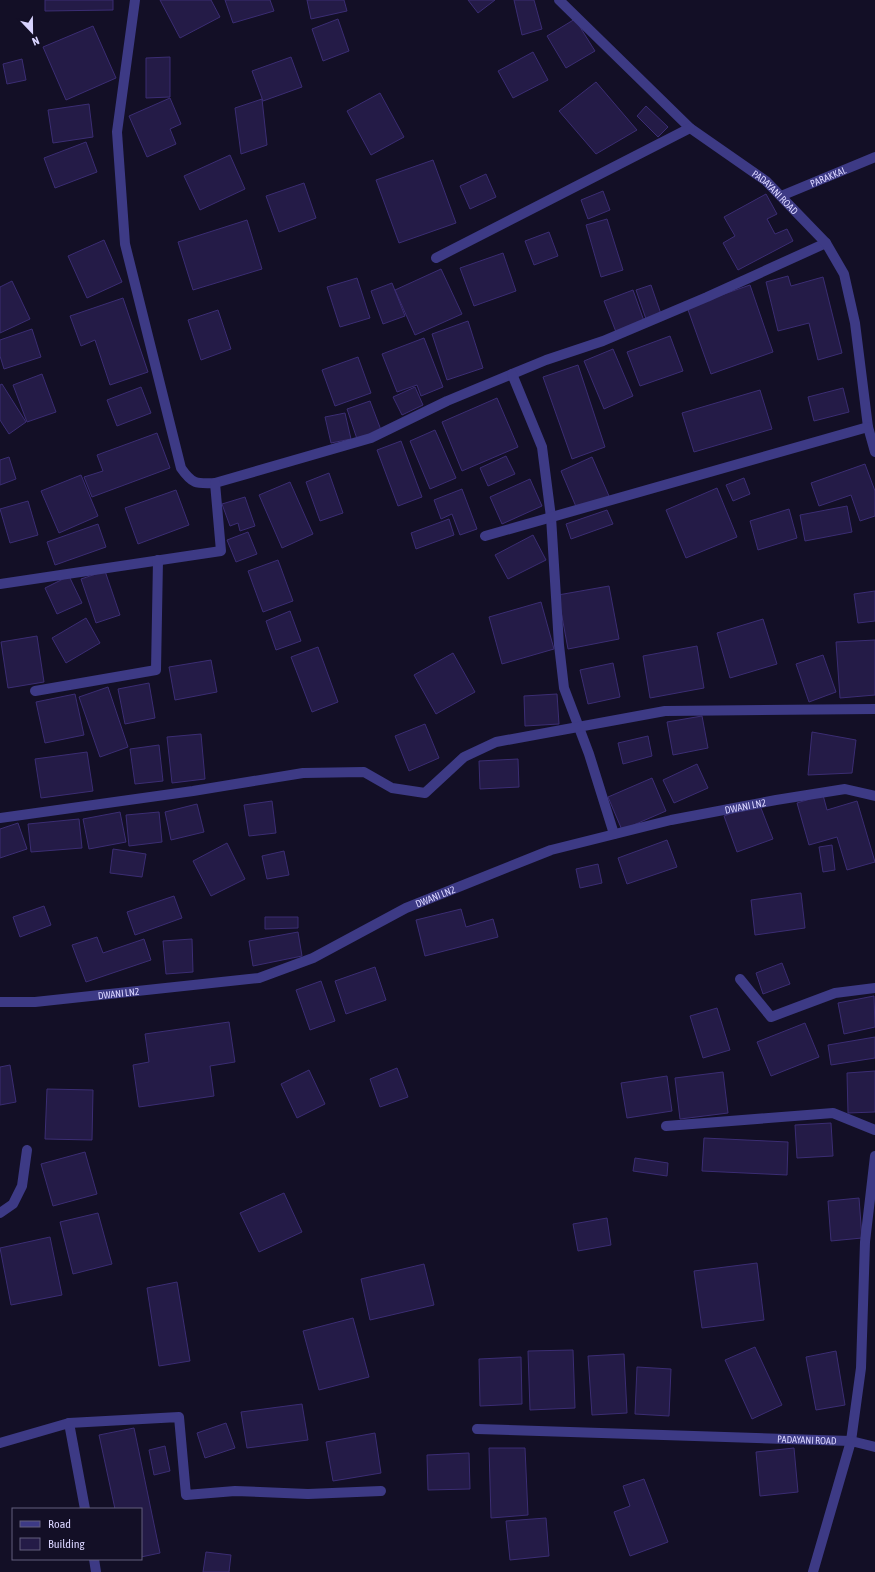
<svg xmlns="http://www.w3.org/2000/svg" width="875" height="1572" font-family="'Asap Condensed',sans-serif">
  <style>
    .building { fill: #241b47; stroke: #3b2d73 }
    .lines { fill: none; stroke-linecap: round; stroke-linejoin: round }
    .minor { stroke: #3d3a85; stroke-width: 10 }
    .labels { text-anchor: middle; stroke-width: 3.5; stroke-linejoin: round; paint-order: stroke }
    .street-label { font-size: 10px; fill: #d9d4ff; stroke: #130f26 }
  </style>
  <rect width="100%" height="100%" fill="#130f26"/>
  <!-- building -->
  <path class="building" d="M45,0H113V10L45,11Z
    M160,0H211L220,17L180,38Z
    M225,0H270L274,11L233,23Z
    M307,0H344L347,11L311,19Z
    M468,0H495L478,13Z
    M514,0H534L542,29L522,35Z
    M338,19L349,51L323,61L312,29Z
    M575,19L595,51L566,68L547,36Z
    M93,26L116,78L66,100L43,47Z
    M533,52L548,80L513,98L498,71Z
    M170,57V97L146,98V58Z
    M291,57L302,87L263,101L252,71Z
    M22,59L26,80L7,84L3,64Z
    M596,82L637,130L596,154L559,111Z
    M380,93L404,137L371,155L347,111Z
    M170,98L181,124L170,129L176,144L147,157L129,116Z
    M262,99L267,145L241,154L235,108Z
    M89,104L93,137L53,143L48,110Z
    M646,106L668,127L658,137L637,116Z
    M86,142L97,172L55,188L44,158Z
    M230,155L245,189L200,210L184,176Z
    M433,160L456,223L399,243L376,180Z
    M486,174L496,197L470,209L460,186Z
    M304,183L316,218L279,232L266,196Z
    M603,191L610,210L588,219L581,200Z
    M766,194L777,214L767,219L775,234L787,229L793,241L738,270L723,243L735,236L724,217Z
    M607,219L623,270L601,277L586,225Z
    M247,220L262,269L193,290L178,242Z
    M549,232L558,256L534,265L525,241Z
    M104,240L122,282L87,298L68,256Z
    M503,253L516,291L474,306L460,268Z
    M441,269L462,314L415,335L395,290Z
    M788,276L791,286L823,277L842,353L818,360L809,323L778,331L766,282Z
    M357,278L370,318L340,327L327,287Z
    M12,281L30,319L0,333V287Z
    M392,283L405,316L383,324L371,291Z
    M651,285L661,314L646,319L636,290Z
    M750,285L773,352L711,374L687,307Z
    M633,290L644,321L616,332L604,301Z
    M123,298L148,372L110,385L95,340L81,346L70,316Z
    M218,310L231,349L201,360L188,320Z
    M468,321L483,368L447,380L432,334Z
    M32,329L41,357L4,369L0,356V340Z
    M670,336L683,371L640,386L627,352Z
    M424,338L443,387L421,396L417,385L397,392L382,354Z
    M613,349L633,396L604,409L584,361Z
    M358,357L371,393L335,406L322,370Z
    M578,365L605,447L572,459L543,377Z
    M42,374L56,412L27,422L13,385Z
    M2,384L26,422L9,434L0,420V385Z
    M141,387L151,413L117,426L107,400Z
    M415,387L423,405L402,415L393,397Z
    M843,388L849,412L814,421L808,397Z
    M760,390L772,429L694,452L682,413Z
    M497,398L518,447L462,471L442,422Z
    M370,401L381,430L357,439L347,409Z
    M345,413L351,439L331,443L325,417Z
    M435,430L456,478L430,489L410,441Z
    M157,433L170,468L92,497L84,477L103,471L97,455Z
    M401,441L422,497L398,506L377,450Z
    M506,456L515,474L488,486L480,468Z
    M9,457L16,479L0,485V460Z
    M592,457L609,496L577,509L561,471Z
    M865,464L875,491V516L860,521L851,495L819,506L811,483Z
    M329,473L343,513L320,521L306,482Z
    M81,475L98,516L59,533L41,491Z
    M744,478L750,494L733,501L726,485Z
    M530,479L542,506L502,524L490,497Z
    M290,482L313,534L282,548L259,495Z
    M717,488L737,537L686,558L666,510Z
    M462,489L477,529L460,535L452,514L441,519L434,500Z
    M176,490L189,525L138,544L125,508Z
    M245,497L255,526L240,531L238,523L230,526L222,504Z
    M28,501L38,535L10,543L0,509Z
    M847,506L852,532L805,541L800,515Z
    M789,509L797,538L758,550L750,521Z
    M607,510L613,524L571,539L566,524Z
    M449,519L454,535L416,549L411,533Z
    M98,524L106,547L55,565L47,542Z
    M248,532L257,554L236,562L227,540Z
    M533,535L546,560L508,579L495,555Z
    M278,560L293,601L263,612L248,571Z
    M105,571L120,615L96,623L81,579Z
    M69,576L82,603L57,614L45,588Z
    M609,586L619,639L568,649L558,595Z
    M875,591V621L858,623L854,594Z
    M541,602L554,649L502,664L489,617Z
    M290,611L301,641L276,650L266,621Z
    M86,618L100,643L66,663L52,638Z
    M763,619L777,664L730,678L717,633Z
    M37,636L44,682L8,688L1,642Z
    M875,640V695L840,698L836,642Z
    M697,646L704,688L650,698L643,656Z
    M318,647L338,702L312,712L291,657Z
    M453,653L475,692L436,714L414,675Z
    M823,655L836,692L809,702L796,664Z
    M211,660L217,692L175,700L169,667Z
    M613,663L620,697L588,704L580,670Z
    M149,683L155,718L125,724L118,689Z
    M108,687L128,747L100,757L79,697Z
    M75,694L84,735L45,743L36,702Z
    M557,694L559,724L525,726L524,696Z
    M702,716L708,748L673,755L667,722Z
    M425,724L439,758L409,771L395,736Z
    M812,732L856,740L852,773L808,775Z
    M201,734L205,779L172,783L167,737Z
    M648,736L652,756L623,764L618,743Z
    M159,745L163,781L135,784L130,749Z
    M87,752L93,791L41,798L35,759Z
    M518,759L519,787L480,789L479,761Z
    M697,764L708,788L674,803L663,780Z
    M652,778L666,811L622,830L608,797Z
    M823,795L827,810L857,801L875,862L847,870L837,837L809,845L797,803Z
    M272,801L276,833L249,836L244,805Z
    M759,803L773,839L737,852L724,816Z
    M197,804L204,832L171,840L165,812Z
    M120,812L126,842L89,849L83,819Z
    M159,812L162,842L129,846L126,815Z
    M79,819L82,848L31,852L28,824Z
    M18,823L27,849L0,858V829Z
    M667,840L677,867L627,884L618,858Z
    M227,843L245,879L211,896L193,861Z
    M832,845L835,870L823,872L819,847Z
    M113,849L146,854L142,877L110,873Z
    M284,851L289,875L267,879L262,856Z
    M598,864L602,883L580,888L576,869Z
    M801,893L805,928L755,935L751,900Z
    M174,896L182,918L135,935L127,912Z
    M44,906L51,925L20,937L13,917Z
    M461,909L466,927L493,919L498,937L425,956L416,920Z
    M265,917H298V928L265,929Z
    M298,932L302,956L253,966L249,941Z
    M97,937L103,953L144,939L151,960L86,982L72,945Z
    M192,939L193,972L166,974L163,941Z
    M782,963L790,984L763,994L756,973Z
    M375,967L386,1000L346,1014L335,981Z
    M321,981L335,1021L310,1030L296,990Z
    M874,996L875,1027L844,1034L838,1003Z
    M717,1008L730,1050L703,1058L690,1016Z
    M229,1022L235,1062L210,1066L214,1096L139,1107L133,1065L149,1062L145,1034Z
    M805,1023L819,1057L771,1076L757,1042Z
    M875,1037V1058L831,1065L828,1045Z
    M10,1065L16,1102L0,1105V1067Z
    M397,1068L408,1097L380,1107L370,1079Z
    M309,1070L325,1104L297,1118L281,1084Z
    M875,1071V1112L848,1113L847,1073Z
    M723,1072L728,1113L680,1119L675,1078Z
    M667,1076L672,1111L627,1118L621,1083Z
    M47,1089L93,1090L92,1140L45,1139Z
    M831,1123L833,1156L797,1158L795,1125Z
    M704,1138L788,1142L787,1175L702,1171Z
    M85,1152L97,1194L53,1206L41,1164Z
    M635,1158L668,1163L667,1176L633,1171Z
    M284,1193L302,1232L259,1252L240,1213Z
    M859,1198L862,1238L831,1241L828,1201Z
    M98,1213L112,1264L73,1274L60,1222Z
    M607,1218L611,1245L578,1251L573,1224Z
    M50,1237L62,1295L11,1305L0,1248Z
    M757,1263L764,1320L702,1328L694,1271Z
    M424,1264L434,1305L370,1320L361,1279Z
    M177,1282L190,1361L159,1366L147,1288Z
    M353,1318L369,1377L319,1390L303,1331Z
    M755,1347L782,1405L752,1419L725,1360Z
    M573,1350L575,1408L530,1410L528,1351Z
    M836,1351L845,1405L816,1410L806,1357Z
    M624,1354L627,1413L592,1415L588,1356Z
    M521,1357L522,1404L480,1406L479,1359Z
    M637,1367L671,1369L669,1416L635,1414Z
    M302,1404L308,1440L247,1448L241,1412Z
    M226,1423L235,1448L205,1458L197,1433Z
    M134,1428L160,1553L141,1557V1509H115L99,1435Z
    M375,1433L381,1473L333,1481L326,1442Z
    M165,1446L170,1471L154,1475L149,1450Z
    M489,1448H525L528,1515L491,1518Z
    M794,1448L798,1492L760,1496L756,1452Z
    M469,1453L470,1489L428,1490L427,1455Z
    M644,1479L668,1542L630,1556L614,1512L630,1506L623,1486Z
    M546,1518L549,1556L510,1560L506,1521Z
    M206,1552L231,1555L229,1572H203Z"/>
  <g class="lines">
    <!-- minor -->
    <g class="minor">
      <path d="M135,0L117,132L125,244L181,468C192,484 196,484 215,483L371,438L447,401L546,360L603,341L707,297L826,243"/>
      <path id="s1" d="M559,0L690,128L766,181L826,243L844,274L855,323L868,427L875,452"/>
      <path id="s2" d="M781,196L875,157"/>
      <path d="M436,258L690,128"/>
      <path d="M512,374L542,447L551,517L559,645L564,688L589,754L614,834"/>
      <path d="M485,536L868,427"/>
      <path d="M0,584L221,551L215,483"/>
      <path d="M35,691L156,670L158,560"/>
      <path d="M0,818L193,791L303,773L364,772L392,788L425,793L464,757L496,742L665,711L875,709"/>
      <path d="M740,979L771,1017L835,993L875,988"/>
      <path id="s3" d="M0,1002H35L259,978L313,958L406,908L551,850L671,820L776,800L845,789L875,796"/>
      <path d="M666,1126L833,1113L875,1130"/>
      <path d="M0,1213L13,1204L22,1186L27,1150"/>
      <path d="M69,1423L85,1509"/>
      <path id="s4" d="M477,1429L851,1441L861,1368L865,1242L875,1156"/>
      <path d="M0,1443L69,1423L179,1417L186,1495L235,1491L308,1494L381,1491"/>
      <path d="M94,1559L96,1572"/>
      <path d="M813,1572L851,1441L875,1447"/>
    </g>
  </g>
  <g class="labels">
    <!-- street labels -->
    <g class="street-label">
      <text dy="4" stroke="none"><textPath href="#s2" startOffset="51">PARAKKAL</textPath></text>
      <text dy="4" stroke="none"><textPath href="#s1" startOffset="290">PADAYANI ROAD</textPath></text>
      <text dy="4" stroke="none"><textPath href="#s3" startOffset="779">DWANI LN2</textPath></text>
      <text dy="4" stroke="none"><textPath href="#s3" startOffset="455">DWANI LN2</textPath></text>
      <text dy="4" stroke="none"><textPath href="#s3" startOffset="119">DWANI LN2</textPath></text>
      <text dy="4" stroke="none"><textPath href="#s4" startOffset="330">PADAYANI ROAD</textPath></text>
    </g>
  </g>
  <!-- legend -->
  <rect x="12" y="1508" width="130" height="52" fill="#130f26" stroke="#625e7d"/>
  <rect x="20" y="1521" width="20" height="6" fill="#3d3a85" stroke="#625e7d"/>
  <text x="48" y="1528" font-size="12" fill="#d9d4ff">Road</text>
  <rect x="20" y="1538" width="20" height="12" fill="#241b47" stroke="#625e7d"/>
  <text x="48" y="1548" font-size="12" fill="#d9d4ff">Building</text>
  <!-- north arrow -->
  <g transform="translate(32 32) rotate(158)" stroke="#130f26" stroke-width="3" paint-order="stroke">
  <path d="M0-3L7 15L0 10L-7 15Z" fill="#d9d4ff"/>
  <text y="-6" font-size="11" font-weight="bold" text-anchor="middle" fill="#d9d4ff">N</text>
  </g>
</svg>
